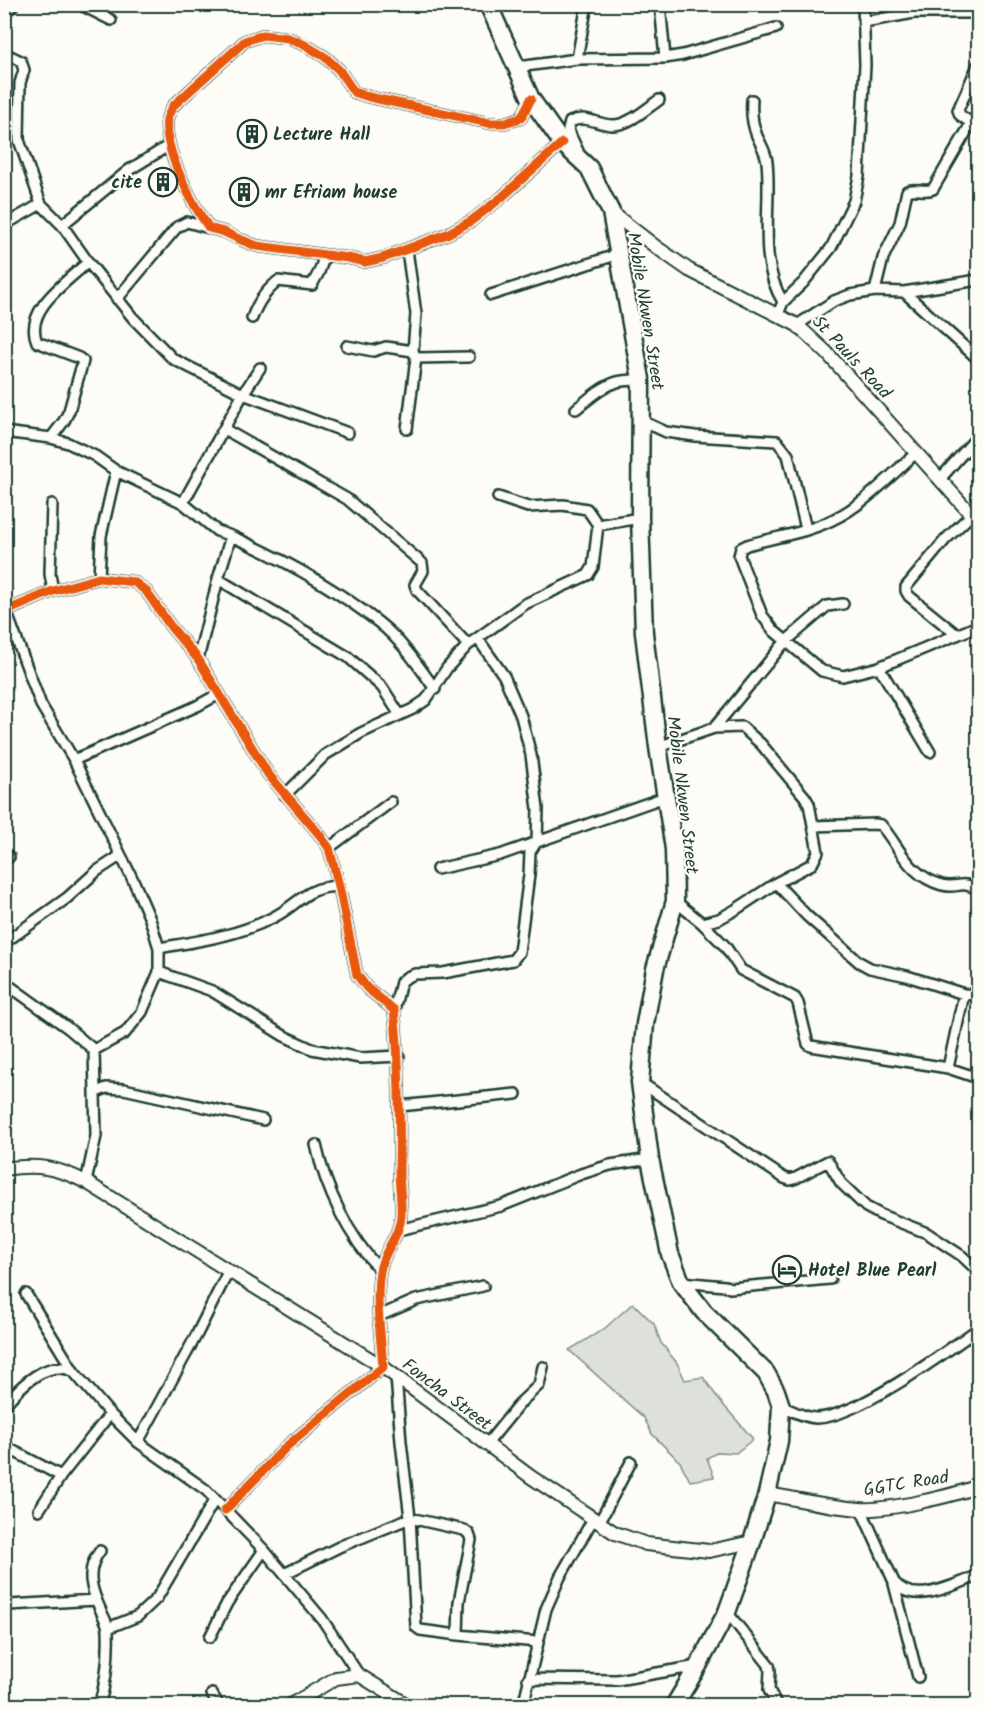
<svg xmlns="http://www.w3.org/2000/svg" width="983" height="1710" font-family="Kalam,sans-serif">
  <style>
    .green { fill: #dde0db; stroke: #7e8e88; stroke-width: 1.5 }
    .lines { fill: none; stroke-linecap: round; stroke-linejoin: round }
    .street-casing { stroke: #1f3d34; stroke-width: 14 }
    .secondary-casing { stroke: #1f3d34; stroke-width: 16 }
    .highway-casing { stroke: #1f3d34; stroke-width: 21 }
    .street { stroke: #fdfcf7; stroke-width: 9 }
    .secondary { stroke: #fdfcf7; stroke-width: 12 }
    .highway { stroke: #fdfcf7; stroke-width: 16 }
    .cycleway-casing { stroke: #fdfcf7; stroke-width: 13 }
    .cycleway { stroke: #e8590c; stroke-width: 9 }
    .labels { text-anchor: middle; stroke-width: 4.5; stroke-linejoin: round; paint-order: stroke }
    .poi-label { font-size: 18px; font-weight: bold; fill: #1f3d34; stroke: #fdfcf7; text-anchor: start }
    .street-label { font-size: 18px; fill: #1f3d34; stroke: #fdfcf7 }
  </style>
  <rect width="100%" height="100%" fill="#fdfcf7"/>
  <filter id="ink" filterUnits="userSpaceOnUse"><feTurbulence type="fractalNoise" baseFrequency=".0167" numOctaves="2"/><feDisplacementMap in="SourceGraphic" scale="12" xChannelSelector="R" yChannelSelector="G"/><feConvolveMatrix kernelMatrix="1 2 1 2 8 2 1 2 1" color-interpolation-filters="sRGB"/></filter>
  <g filter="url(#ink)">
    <!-- green -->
    <path class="green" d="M633,1303L654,1324L661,1343L677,1363L685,1380L703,1377L720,1401L753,1439L736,1453L718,1452L707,1458L714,1477L690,1481L680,1462L652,1434L644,1418L569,1350L604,1329Z"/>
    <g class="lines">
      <!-- street casing -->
      <g class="street-casing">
        <path id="street" d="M79,4L111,20
          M660,4L665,58
          M4,14L14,4
          M864,22L914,13H978
          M4,53L21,61L24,70L20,83L19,140L41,204L62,225L88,262L133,318L173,359L243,394L348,433
          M577,59L587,4
          M518,67L577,59L665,58L683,55L776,28
          M531,99L521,118L504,123H489L369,97L354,92L339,70L325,57L305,45L288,38L263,35L245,41L173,106C171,110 168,115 167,119C163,149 192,204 209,228L224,232L239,239L257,246L348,258L365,262L383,258L447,234L471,221L501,198L562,143
          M752,100C751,113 752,124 757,136C761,145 766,152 767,162C772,208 757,260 783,302
          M578,151L568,130L570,122C588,114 596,125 613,125C629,125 646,109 659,100
          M4,225L41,204
          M62,225L129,170L168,146
          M407,250L416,314L413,351L416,358L407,429
          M875,291L883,258L900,223L907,191C916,187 924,193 933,189L969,127L971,123L960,115L958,110L978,65
          M904,292L978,359
          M491,295L619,254
          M117,299L177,227L187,222L209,228
          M778,314L783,302L803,283L831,248L854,201L859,176L865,65L863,4
          M252,318C258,302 265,292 278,281L312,285L319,272L325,255
          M797,325L834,301L850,295L875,291L904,292L978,280
          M347,346L373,351L386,347L413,351
          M416,358L469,357
          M576,409C589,399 601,387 617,382C623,380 632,381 641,379
          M640,420L666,432L695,436L777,441L788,455L806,529
          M224,429L347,499L422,563L423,571L415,585L417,590L468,645
          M4,432L51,438L68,443L95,456L116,471L183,503L217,531L231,536L218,579L198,659
          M51,438L64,421L69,411L83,361L79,358L37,342C23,310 68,281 88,262
          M916,453C890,476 864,505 832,520C806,533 775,537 747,545L741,548L739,556L762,615L774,631L822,671L843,676L879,667L978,626
          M940,479L978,436
          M183,503L243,394L260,368
          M52,504L50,574L53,591
          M598,525L640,518
          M231,536C283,559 333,587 378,622C401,640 418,665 435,689
          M99,578L101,536L116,471
          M218,579L348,657L382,687L400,715
          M6,611L41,705L74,760L134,882L150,919L159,948V972L142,1012L125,1033L94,1050
          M4,612L53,591L99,578L134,582L146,591L171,627L198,659L268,774L319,834L329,848L339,886L357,975L367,988L394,1010C400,1063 400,1116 399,1170C399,1185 402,1201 401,1216C400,1236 383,1251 380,1271C375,1302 381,1336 383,1367L287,1446L225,1510
          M957,635L909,596L906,591V587L945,540L972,514
          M879,667L930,752
          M714,728L785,642L827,606L843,604
          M658,747L714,728L742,727L761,744L805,797L809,804L818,852L812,864L776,883L735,910L719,919L702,923L675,901
          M74,760L197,706L219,694
          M285,795L325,755L361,733L413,709L426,700L447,668L468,645L525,604L588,575L593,567L598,525L587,509L563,505L528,507L498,497
          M813,826L875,824L881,825C901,849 908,875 942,885C957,889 961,880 978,889
          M329,848L391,802
          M4,860L9,857
          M437,869L500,855L665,797
          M776,883L807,916L859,962L870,968L907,976L964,994L978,995
          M702,923L725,946L741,970L795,998L798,1003L808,1044L811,1046L948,1068L978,1078
          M4,943L67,898L97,871L120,856
          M159,948C198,941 238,936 274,917C301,903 304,887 339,886
          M159,972L212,991L284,1036L312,1049L360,1058L399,1056
          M4,982L68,1028L94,1050L96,1136L86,1182
          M394,1010L401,982L407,977L415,974L443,973L513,960L519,952L529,875L530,852L537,841L538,809L531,755L521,716L504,676L478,639
          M948,1068L964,994
          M640,1082L784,1178L790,1180L796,1178L828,1161L841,1183L866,1207L881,1215L927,1233L962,1256L978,1271
          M97,1092L106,1088L124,1089L263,1120
          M400,1106L516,1094
          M316,1145C326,1190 348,1236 380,1270
          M398,1230L501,1206L581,1174L610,1165L650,1159
          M681,1282L725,1286L730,1288L830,1279
          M26,1294L74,1372
          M379,1316L416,1300L483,1286
          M396,1376L401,1442L410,1518L416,1627L420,1630L458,1635
          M4,1406C19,1387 48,1357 74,1372L110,1414L138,1442L206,1490L264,1550L322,1619L359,1675
          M781,1406C791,1410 805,1418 816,1418C854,1419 946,1352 978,1329
          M138,1442L197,1334L228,1272
          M487,1444L522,1401L539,1385L543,1367
          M4,1446L61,1476
          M861,1509L894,1582C914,1607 954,1584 978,1576
          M39,1510L61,1476L110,1414
          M599,1523L631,1462
          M286,1573L341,1546L410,1518L464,1530L469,1534L471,1540L459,1602L458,1635L538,1642
          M894,1584L918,1677
          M4,1604L9,1605L96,1600
          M727,1612L769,1665L770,1671L769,1690L777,1706
          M108,1628L138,1616L157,1598L215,1499
          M210,1637L227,1603L264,1550
          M528,1679L617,1680L698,1666
          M212,1694L219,1706
          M99,1706C106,1683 109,1655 108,1630C108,1624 104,1618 102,1613C92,1592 84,1571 100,1551
          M523,1706L546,1609L560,1577L593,1519"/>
      </g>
      <!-- secondary casing -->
      <g class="secondary-casing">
        <path id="secondary" d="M611,212L656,247L689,270L797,325L827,353L978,522
          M4,1169C38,1164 56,1167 86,1182L383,1367L531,1477L615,1533L646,1544L709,1551L752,1542
          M767,1494C798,1499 829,1507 860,1509C887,1511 953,1496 978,1486
          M289,1706L336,1678L359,1675L409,1706"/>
      </g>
      <!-- highway casing -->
      <g class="highway-casing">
        <path id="highway" d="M488,4L531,99L562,143L589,168L611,212L641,379L640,518L644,633L658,747L674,849L675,901L655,969L645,1024L640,1082L650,1159L670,1254L681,1282L704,1312L766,1373L776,1391L781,1406L779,1441L767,1494L752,1542L727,1612L698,1666L674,1706"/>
      </g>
      <!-- street -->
      <use href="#street" class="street"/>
      <!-- secondary -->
      <use href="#secondary" class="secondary"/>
      <!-- highway -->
      <use href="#highway" class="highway"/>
      <!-- cycleway casing -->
      <g class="cycleway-casing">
        <path id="cycleway" d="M531,99L521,118L504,123H489L369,97L354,92L339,70L325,57L305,45L288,38L263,35L245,41L173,106C171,110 168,115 167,119C163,149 192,204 209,228L224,232L239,239L257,246L348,258L365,262L383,258L447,234L471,221L501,198L562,143
          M4,612L53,591L99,578L134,582L146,591L171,627L198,659L268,774L319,834L329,848L339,886L357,975L367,988L394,1010C400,1063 400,1116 399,1170C399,1185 402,1201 401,1216C400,1236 383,1251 380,1271C375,1302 381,1336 383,1367L287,1446L225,1510"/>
      </g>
      <!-- cycleway -->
      <use href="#cycleway" class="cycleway"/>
    </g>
  </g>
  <!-- icons -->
  <defs>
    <g id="building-ring" transform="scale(1.5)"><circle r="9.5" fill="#fdfcf7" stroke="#1f3d34" stroke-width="1.5"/><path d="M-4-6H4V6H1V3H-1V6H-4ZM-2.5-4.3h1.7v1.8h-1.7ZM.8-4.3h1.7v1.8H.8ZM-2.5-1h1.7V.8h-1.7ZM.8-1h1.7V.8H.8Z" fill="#1f3d34"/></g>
    <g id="hotel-ring" transform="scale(1.5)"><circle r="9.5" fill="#fdfcf7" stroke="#1f3d34" stroke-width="1.5"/><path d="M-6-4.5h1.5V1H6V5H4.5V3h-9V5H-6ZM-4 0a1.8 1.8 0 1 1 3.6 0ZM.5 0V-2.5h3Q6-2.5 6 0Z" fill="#1f3d34"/></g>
  </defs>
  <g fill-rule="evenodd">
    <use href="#building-ring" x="252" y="134"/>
    <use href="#building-ring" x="163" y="182"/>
    <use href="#building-ring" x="244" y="192"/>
    <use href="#hotel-ring" x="787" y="1270"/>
  </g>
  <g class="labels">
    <!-- poi labels -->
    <g class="poi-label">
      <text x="273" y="140">Lecture Hall</text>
      <text x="142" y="188" text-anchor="end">cite</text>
      <text x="265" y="198">mr Efriam house</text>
      <text x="808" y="1276">Hotel Blue Pearl</text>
    </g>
    <!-- street labels -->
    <g class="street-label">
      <text transform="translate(646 311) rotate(81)" y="6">Mobile Nkwen Street</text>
      <text transform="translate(852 357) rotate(47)" y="6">St Pauls Road</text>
      <text transform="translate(683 795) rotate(83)" y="6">Mobile Nkwen Street</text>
      <text transform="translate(447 1394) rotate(37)" y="6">Foncha Street</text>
      <text transform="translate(906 1483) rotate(-9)" y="6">GGTC Road</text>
    </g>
  </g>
  <!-- margin -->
  <rect width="983" height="1710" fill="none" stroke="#fdfcf7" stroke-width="24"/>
  <rect x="12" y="12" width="959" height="1686" fill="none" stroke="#1f3d34" stroke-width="2" filter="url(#ink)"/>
</svg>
